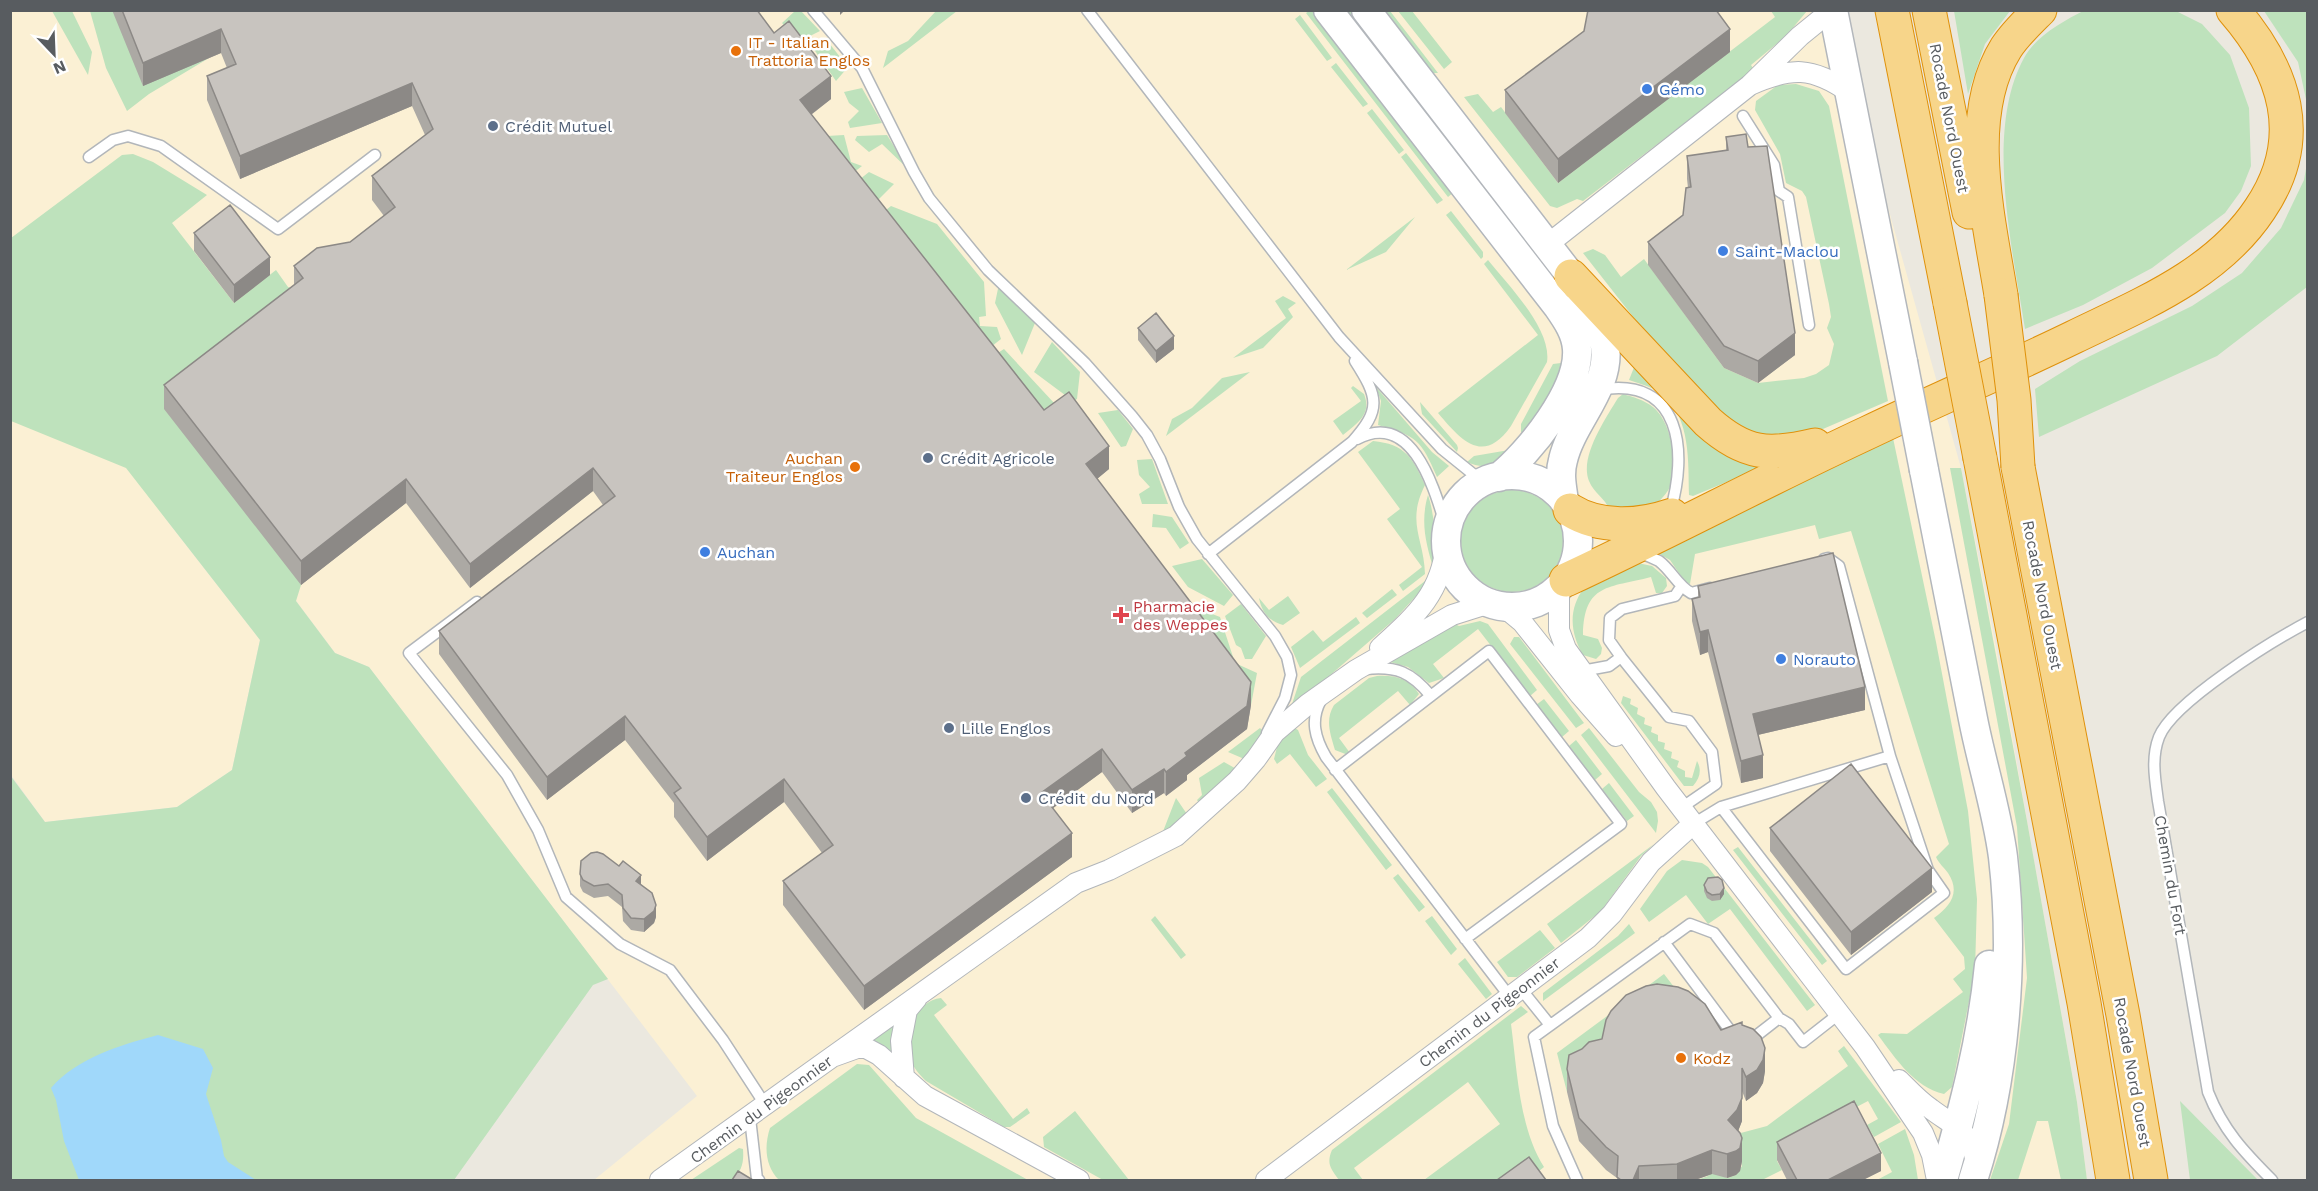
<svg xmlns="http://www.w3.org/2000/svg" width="2318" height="1191" font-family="'Work Sans',sans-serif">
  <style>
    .commercial { fill: #fbf0d4 }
    .green { fill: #bee2bc }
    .water { fill: #a0d8fa }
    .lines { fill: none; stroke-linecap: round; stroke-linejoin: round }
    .lane-casing { stroke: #b2b6ba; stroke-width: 13 }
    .street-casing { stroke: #b2b6ba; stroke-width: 22 }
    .secondary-casing { stroke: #b3b7bc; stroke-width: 31 }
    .highway-casing { stroke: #df910b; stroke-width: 35 }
    .lane { stroke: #fff; stroke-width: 10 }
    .street { stroke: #fff; stroke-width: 20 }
    .secondary { stroke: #fff; stroke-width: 28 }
    .highway { stroke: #f7d58a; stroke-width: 33 }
    .secondary-bridge-casing { stroke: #b3b7bc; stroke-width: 31; stroke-linecap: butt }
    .highway-bridge-casing { stroke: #df910b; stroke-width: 35; stroke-linecap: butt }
    .secondary-bridge { stroke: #fff; stroke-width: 28 }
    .highway-bridge { stroke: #f7d58a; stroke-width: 33 }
    .wall { fill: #aca9a4 }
    .shaded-wall { fill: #8c8986 }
    .building { fill: #c8c4bf; stroke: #8c8986; stroke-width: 1.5 }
    .food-dot { fill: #e8710a; stroke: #fff; stroke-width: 2 }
    .shop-dot { fill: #3f7fe0; stroke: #fff; stroke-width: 2 }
    .service-dot { fill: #5c6f8a; stroke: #fff; stroke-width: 2 }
    .health-dot { fill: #e0444e; stroke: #fff; stroke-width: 2 }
    .labels { text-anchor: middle; stroke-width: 5; stroke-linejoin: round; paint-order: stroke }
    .food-label { font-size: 16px; fill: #c56008; stroke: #fff; text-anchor: start }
    .shop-label { font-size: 16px; fill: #366cbe; stroke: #fff; text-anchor: start }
    .street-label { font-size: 16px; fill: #585c60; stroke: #fff }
    .service-label { font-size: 16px; fill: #4e5e75; stroke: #fff; text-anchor: start }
    .health-label { font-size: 16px; fill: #be3a42; stroke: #fff; text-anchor: start }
  </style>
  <rect width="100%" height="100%" fill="#ebe8df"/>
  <!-- commercial -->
  <path class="commercial" d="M11,11H1833L1961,468L1997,652L2077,1102L2087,1180H594L697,1096L369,667L335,653L296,601L165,518L260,640L232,770L177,807L45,822L11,775Z"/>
  <!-- green -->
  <path class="green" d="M2085,10L2176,11L2202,24L2230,55L2249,108L2251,166L2241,191L2225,213L2152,268L2083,305L2025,329C2013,250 1984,131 2024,58C2037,35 2062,22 2085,10Z
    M52,11H72L92,52L88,75Z
    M90,11H112L209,58L149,94L127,111L106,68Z
    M795,11H801L820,31L800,41L782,23Z
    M936,11H957L883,68L888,51L908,41Z
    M1309,11H1314L1454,192L1448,197L1306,13Z
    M1344,11H1352L1477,173L1471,178Z
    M1381,11H1390L1438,73H1432Z
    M1398,11H1412L1452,62L1444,69Z
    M1771,11H1807L1786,36L1751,65L1754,70L1583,201L1577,199L1557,208L1550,206L1464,97L1478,94L1493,112L1501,107L1558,183L1775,17Z
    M1954,11H2010L1985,44L1968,94Z
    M2264,11H2307V104L2298,62Z
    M1300,15L1332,58L1327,61L1295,19Z
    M829,43L848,67L836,81L813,48Z
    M1336,63L1368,104L1363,107L1331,67Z
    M1796,84L1819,91L1829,106L1888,401L1795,441L1737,434L1645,332L1583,253L1593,249L1605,255L1621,277L1644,259L1724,368L1758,383L1804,378L1816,374L1829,365L1834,344L1827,328L1831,317L1829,304L1806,197L1802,191L1786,183L1780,154L1755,110L1756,101L1778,85Z
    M862,88L882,123L850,128L848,122L859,111L849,103L844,92Z
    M1372,109L1404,150L1399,154L1367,113Z
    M844,135L851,162L862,166L844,180L810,137Z
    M887,135L908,169L882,144L869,152L855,140L857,136Z
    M1406,153L1443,200L1437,204L1401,157Z
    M133,154L153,162L207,195L172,223L234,303L276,270L288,287L294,289L301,585L296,601L335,653L369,667L608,979L593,985L454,1180H11L10,775L45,822L177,807L232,770L260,640L126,468L11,421V238L122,155Z
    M2307,163V287L2217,356L2039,437L2035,389L2080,361L2192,306L2242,273L2281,228L2304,180Z
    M869,172L894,184L868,210L850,187Z
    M891,206L937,224L984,282L986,316L979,317L980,326L997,327L1001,339L982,354L876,218Z
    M1451,211L1483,252V257L1481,259L1446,215Z
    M1415,217L1386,252L1346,270Z
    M1488,260C1508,285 1552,329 1547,362L1511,426C1483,466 1461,440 1438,413L1538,335L1484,264Z
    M999,284L1035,323L1022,355L995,303Z
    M1283,296L1296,303L1288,309L1293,317L1263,348L1233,358L1286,318L1275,301Z
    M1052,342L1080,372L1077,399L1073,401L1034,372Z
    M1004,349L1055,404L1044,434L987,360Z
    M1637,360L1715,439L1790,456L1693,496L1689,495C1688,462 1691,419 1663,395C1653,387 1641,384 1629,380Z
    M1561,363L1563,366L1552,390L1526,434L1521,432V424L1553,364Z
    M1250,372L1166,436L1172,419L1192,408L1222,378Z
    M1353,386L1364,394C1372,414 1358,423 1343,435L1333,421L1361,401L1351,388Z
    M1376,387L1432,452L1449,466L1437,477C1421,440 1417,436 1378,425L1381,401Z
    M1623,394C1633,397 1644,400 1653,407C1671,422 1677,459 1672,482C1670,490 1662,498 1656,505L1610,512C1607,499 1594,494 1589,481C1579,457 1606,418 1618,398Z
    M1420,402L1457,445L1458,448L1457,452L1422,414Z
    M1118,410L1133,429L1126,446L1121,447L1098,413Z
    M1893,438L1936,642L1968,811L1977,899L1975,971L1952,1087L1944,1094C1914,1087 1896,1059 1878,1035L1881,1033L1907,1034L1963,992L1953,979L1965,969L1964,957L1934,918C1950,906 1961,893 1948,873C1944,867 1939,864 1936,857L1949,844L1851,531L1819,539L1815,525L1695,554L1690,584L1685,582L1670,560L1654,551Z
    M1373,441C1405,444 1413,458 1425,485C1406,523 1424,538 1425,574L1403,591L1399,585L1422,567L1387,519L1400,509L1358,452Z
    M1515,449C1499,462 1488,472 1467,462L1474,456Z
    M1152,459L1168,504H1142L1139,494L1150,487L1139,475L1137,460Z
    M1950,468H1961L2027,821L2077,1102L2087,1180H2061L2048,1121H2037L2018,1180H1990L2009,1124L2027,978L2017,827Z
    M1461 541a51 51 0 1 1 102 0a51 51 0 1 1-102 0Z
    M1428,495C1435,515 1437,550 1434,570C1426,544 1420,522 1428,495Z
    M1153,514L1172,517L1189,543L1180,549L1166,528L1152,527Z
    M1202,559L1233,595L1224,606L1188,587L1172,566Z
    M1633,562L1652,566L1666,578L1667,586L1662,593H1656L1651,577C1609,588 1584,583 1583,635L1598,639L1602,648L1601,654L1596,659L1583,655C1570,633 1568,609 1584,588Z
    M1425,581L1427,584L1395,619L1290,710L1301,677Z
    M1392,589L1397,595L1367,618L1362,613Z
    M1288,596L1300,613L1283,625C1269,621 1262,613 1259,598L1269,610Z
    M1168,597L1220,617L1235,663L1257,673L1251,705Z
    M1241,604L1266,636L1252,659H1245L1241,648L1236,645L1225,616Z
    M1356,617L1360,623L1300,668L1291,647L1313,630L1323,642Z
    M1480,621L1488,624L1537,690L1530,696L1478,629L1433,664L1444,678L1429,683L1408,667L1390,662L1453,623L1459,626Z
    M1514,637H1519L1584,723L1576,728L1510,644Z
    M1377,676C1394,675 1409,678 1419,694L1410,705L1398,691L1339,738L1350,753L1348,755L1335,750C1330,733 1325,720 1334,705L1369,678Z
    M1623,696L1631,699L1630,704L1638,708L1637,714L1645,718L1644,724L1652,727L1651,732L1658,735V741L1665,743L1664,749L1672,752L1671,758L1679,761L1677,767L1685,771V777L1692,778L1697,761C1702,770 1700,778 1693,786H1684L1621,703Z
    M1544,699L1569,731L1562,737L1536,705Z
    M1291,726L1298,730L1308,755L1327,779L1316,787L1290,754L1277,764L1274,759L1279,739Z
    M1260,728L1265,733L1249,761L1228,752Z
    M1589,728L1639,792L1651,802L1657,812L1658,821L1656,833L1581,735Z
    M1576,740L1602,774L1595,780L1569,746Z
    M1224,762L1240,771L1203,809L1197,800L1202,795L1199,778Z
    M1609,783L1634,816L1627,821L1602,789Z
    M1332,788L1392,865L1386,870L1327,792Z
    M1176,798L1191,820L1138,846L1140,843L1162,834Z
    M1654,844L1641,856L1601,911L1561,943L1547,924Z
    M1738,847L1827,961L1822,965L1733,850Z
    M1682,860L1702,863L1708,867L1815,1005L1807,1011L1730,909L1708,924L1686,895L1649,922L1640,909L1667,871Z
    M1398,874L1425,907L1419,912L1393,878Z
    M1155,916L1186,955L1181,959L1151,920Z
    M1432,916L1457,949L1451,955L1425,921Z
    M1629,924L1635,933L1543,1001V993L1618,936Z
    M1540,930L1555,948L1517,977H1508L1497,962Z
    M1465,958L1492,994L1486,999L1458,964Z
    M1664,974L1705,1027L1567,1092L1557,1053Z
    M941,998L947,1005L934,1015L1013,1119L1027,1108L1030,1113L1010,1127H1004L926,1081C920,1075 913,1068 910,1058C906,1035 914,1001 941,998Z
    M1521,1006L1528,1012L1511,1024C1517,1069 1519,1128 1544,1167L1528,1180H1424L1500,1124L1468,1082L1354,1168L1363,1180H1339C1331,1169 1326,1164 1332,1150Z
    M898,1022L892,1057C884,1048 878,1042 866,1039Z
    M1844,1046L1901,1122L1874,1137L1867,1125L1878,1119L1868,1101L1822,1125L1777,1161L1782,1170L1762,1180H1697L1708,1176L1715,1169L1718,1173L1727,1178L1736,1175L1742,1166L1737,1134L1767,1126L1848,1066L1838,1051Z
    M857,1064L869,1065L916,1118L1028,1180H779C765,1166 764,1146 770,1128Z
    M2180,1101L2258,1180H2190Z
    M1075,1111L1129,1180H1103L1044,1147L1043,1137Z
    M1905,1129L1914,1155L1918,1180H1877L1892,1172L1878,1144Z
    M739,1148L743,1149C744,1163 742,1171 732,1180H691Z"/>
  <!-- water -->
  <path class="water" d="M158,1035L203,1049L213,1068L206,1094L221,1140L224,1156L228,1162L256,1180H79L64,1141L56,1100L51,1088C77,1058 120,1045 158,1035Z"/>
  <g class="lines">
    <!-- lane casing -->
    <g class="lane-casing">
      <path id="lane" d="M813,10L862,68L914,172L929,198L988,270L1085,363L1132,416L1147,435L1160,459L1179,507L1197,539L1275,636L1287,657L1291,675L1285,698L1267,733
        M1087,10L1339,337L1442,449L1473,474L1489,480
        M1743,116L1774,165L1779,191L1788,197L1809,325
        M89,157L113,140L128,136L161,146L278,229L375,155
        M1599,390C1682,375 1688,453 1670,512
        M1357,439C1414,409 1435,492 1447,530
        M1640,553C1646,555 1653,558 1659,561C1672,571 1677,585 1691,593L1710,588
        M1208,554L1352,442C1382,409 1378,397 1355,361
        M1824,559L1828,558L1839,566L1890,756
        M477,602L409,653L507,775L538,830L566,897L620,944L670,970L723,1040L766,1106
        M1621,657L1669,717L1689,721L1712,752L1716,784L1681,808
        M1366,669C1397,666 1411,672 1431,696
        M1582,671L1609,666L1621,657L1609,640L1610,618L1622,609L1675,596L1681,587
        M1321,700C1310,720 1315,738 1326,757L1510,997
        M1335,770L1489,651L1621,824L1465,939
        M1693,824L1721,807L1846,969L1944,893L1928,870L1890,756L1721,807
        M1664,942L1735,1037L1752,1039L1779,1018
        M1521,989L1550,1025
        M750,1118L757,1179L759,1180
        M1577,1180L1553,1126L1534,1037L1690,924L1714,933L1779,1018L1789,1024L1803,1042L1840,1013
        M2272,1180C2244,1152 2223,1130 2208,1092L2158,801C2155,779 2151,758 2159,737C2173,702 2272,641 2308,622"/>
    </g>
    <!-- street casing -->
    <g class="street-casing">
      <path id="street" d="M1832,10L1800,36L1750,85C1791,67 1812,66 1850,93
        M1547,245L1750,85
        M1559,588V630L1566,649L1666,788L1865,1047L1923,1133L1932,1155L1937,1180
        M1504,607L1522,622L1580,695L1616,736
        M1380,648C1415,616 1441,594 1446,545
        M832,1057L1076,883L1109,870L1176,836L1237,781L1256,759L1275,732L1308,704L1356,670L1452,615L1490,603
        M904,1078L901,1041L907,1010L917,998
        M1899,1080C1909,1090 1919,1101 1931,1109C1956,1128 1973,1131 1976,1166
        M660,1180L832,1057L857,1048H866L879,1055L925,1096L1079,1180
        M1266,1180L1588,938L1612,914L1651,862L1693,824"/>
    </g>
    <!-- secondary casing -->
    <g class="secondary-casing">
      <path id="secondary" d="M1328,10L1558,307C1567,320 1576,333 1577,349C1580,390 1529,453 1499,477
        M1366,10L1571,276C1585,297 1601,320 1605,346C1611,388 1572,421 1563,460C1559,474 1562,487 1564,501
        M1833,10L1903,362
        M1924,470C1940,553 1957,636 1973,719C1982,765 1997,811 2003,857C2015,960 2005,1081 1973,1180
        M1446 541a66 66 0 1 1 132 0a66 66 0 1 1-132 0Z
        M1943,1180C1963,1110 1982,1039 1989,965"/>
    </g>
    <!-- highway casing -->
    <g class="highway-casing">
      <path id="highway" d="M1892,10L1950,303
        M1929,10L1969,212
        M1571,276L1708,422C1745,455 1769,456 1815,445
        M2001,295C1989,220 1963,117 2006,48C2015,34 2028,22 2040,10
        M1980,458L2084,1003L2113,1180
        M2018,467L2123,1015L2151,1180
        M1570,510C1600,529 1640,526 1672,515
        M1566,580C1667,533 1766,480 1867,433C1936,400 2006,370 2074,337C2142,304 2217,274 2260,209C2308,138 2285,70 2233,10"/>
    </g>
    <!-- lane -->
    <use href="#lane" class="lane"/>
    <!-- street -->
    <use href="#street" class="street"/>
    <!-- secondary -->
    <use href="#secondary" class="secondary"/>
    <!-- highway -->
    <use href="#highway" class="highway"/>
    <!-- secondary-bridge casing -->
    <g class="secondary-bridge-casing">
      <path id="secondary-bridge" d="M1903,362L1924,470"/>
    </g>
    <!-- highway-bridge casing -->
    <g class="highway-bridge-casing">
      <path id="highway-bridge" d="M2001,295L2014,400L2018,467
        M1950,303L1980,458"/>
    </g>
    <!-- secondary-bridge -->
    <use href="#secondary-bridge" class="secondary-bridge"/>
    <!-- highway-bridge -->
    <use href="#highway-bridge" class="highway-bridge"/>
  </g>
  <!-- wall -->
  <path class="wall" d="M112,10H757L774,33L831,99L811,115L1044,410L1109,469L1097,479L1251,705L1247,729L1187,775V780L1166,796L1164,793L1132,813L1102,772L1053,808L1072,857L864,1010L783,905V881L822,853L784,802L707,861L674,817V803L625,740L547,800L439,654V631L603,505L593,491L470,588L406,503L301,585L164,409V385L294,285V266L350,242L384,216L372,200V176L425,135L412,106L240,179L207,100V76L227,68L221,53L143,86Z
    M1730,52L1558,183L1505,113V90Z
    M1726,137L1748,147L1795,355L1758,383L1724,368L1648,265V242L1683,215L1688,188L1687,179V156L1726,151Z
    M194,233L270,275L234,303L194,251Z
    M1138,328L1174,349L1156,363L1138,340Z
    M1698,586L1865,710L1758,735L1763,778L1741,783L1708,652L1700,655L1692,621V599L1698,597Z
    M1770,828L1932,892L1851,955L1770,851Z
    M580,874L641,884L656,917L654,923L644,932L631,930L623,921L622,907L608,896L594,898L583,892L580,886Z
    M1704,885L1724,894L1720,900L1712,901L1707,898L1704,891Z
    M1742,1025L1765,1071L1763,1083L1757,1093L1746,1101L1742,1091V1121L1738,1131L1742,1161L1740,1171L1736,1175L1727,1178L1712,1174L1695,1180H1617V1178L1606,1170L1579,1141L1567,1092V1069Z
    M1777,1142L1881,1171L1863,1180H1787L1777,1160Z"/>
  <!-- shaded-wall -->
  <path class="shaded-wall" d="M840,10H845L840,15Z
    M221,29V53L143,86V63Z
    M1730,29V52L1558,183V159Z
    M831,76V99L800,123V100Z
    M412,83V106L240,179V156Z
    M270,257V275L234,303V285Z
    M1795,333V355L1758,383V361Z
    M1174,336V349L1156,363V351Z
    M1109,446V469L1086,488V464Z
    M593,468V491L470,588V564Z
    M406,479V503L301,585V561Z
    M1708,630V652L1700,655V632Z
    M1251,682V705L1247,729L1187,775V780L1166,796V772L1185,753Z
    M1865,687V710L1753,736V714Z
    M625,716V740L547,800V777Z
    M1102,749V772L1041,817V793Z
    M1763,755V778L1741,783V761Z
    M1164,769V793L1132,813V790Z
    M784,779V802L707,861V837Z
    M1072,833V857L864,1010V986Z
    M1932,868V892L1851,955V932Z
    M641,875V887L636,881Z
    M1724,888V894L1720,900V894Z
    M656,905V917L654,923L644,932V919Z
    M1765,1048V1071L1763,1083L1757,1093L1746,1101V1077Z
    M1742,1098V1121L1737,1134L1728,1120Z
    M1742,1138V1161L1740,1171L1736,1175L1727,1178V1154Z
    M1712,1150V1174L1695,1180H1677V1164Z
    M1881,1153V1171L1863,1180H1828Z
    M1639,1166V1180H1633Z"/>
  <!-- building -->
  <path class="building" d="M122,10H757L774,33L789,21L831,76L800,100L1044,410L1069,392L1109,446L1086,464L1251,682L1247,706L1185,753L1187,756L1166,772L1164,769L1132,790L1102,749L1041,793L1072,833L864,986L783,881L833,845L784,779L707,837L674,793L681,788L625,716L547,777L439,631L615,496L593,468L470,564L406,479L301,561L164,385L303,278L294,266L317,248L350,242L395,207L372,176L433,129L412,83L240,156L207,76L236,64L221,29L143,63Z
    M1588,10H1716L1730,29L1558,159L1505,90L1584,31Z
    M1746,134L1748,147L1767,146L1795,333L1758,361L1724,346L1648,242L1683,215L1686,188L1691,187L1687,156L1728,150L1726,137Z
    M230,205L270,257L234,285L194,233Z
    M1156,313L1174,336L1156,351L1138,328Z
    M1833,553L1865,687L1753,714L1763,755L1741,761L1708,630L1700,632L1692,599L1700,597L1698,586Z
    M1851,764L1932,868L1851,932L1770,828Z
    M597,852L603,854L619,866L623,861L641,875L636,881L652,893L656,905L654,911L644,919L631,918L623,908L622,895L608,884L594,886L583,880L580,874L581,861L591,853Z
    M1718,877L1722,880L1724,888L1720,894L1712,895L1707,892L1704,885L1708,878Z
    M1657,984L1678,987L1688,991L1705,1004L1721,1030L1742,1022V1025L1753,1029L1761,1037L1765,1048L1763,1060L1757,1070L1746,1077L1742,1068V1098L1737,1110L1728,1120L1740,1133L1742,1138L1740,1148L1736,1151L1727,1154L1712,1150L1677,1164L1639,1166L1633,1180H1621L1617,1177L1618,1156L1606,1147L1579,1118L1567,1069L1569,1055L1582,1049L1589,1042L1602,1039L1606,1020L1611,1011L1626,995L1646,986Z
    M1854,1101L1881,1153L1828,1180H1797L1777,1142Z
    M1529,1157L1546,1180H1497Z
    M738,1171L753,1180H732Z"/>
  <!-- markers -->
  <g class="food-dot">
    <circle cx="736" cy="51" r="6"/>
    <circle cx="855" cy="467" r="6"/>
    <circle cx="1681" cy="1058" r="6"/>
  </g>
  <g class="shop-dot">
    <circle cx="1647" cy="89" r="6"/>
    <circle cx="1723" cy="251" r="6"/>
    <circle cx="705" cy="552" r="6"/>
    <circle cx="1781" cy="659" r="6"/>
  </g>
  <g class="service-dot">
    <circle cx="493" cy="126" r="6"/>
    <circle cx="928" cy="458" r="6"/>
    <circle cx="949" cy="728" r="6"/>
    <circle cx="1026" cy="798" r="6"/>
  </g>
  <path class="health-dot" d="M1118 606h6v6h6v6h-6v6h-6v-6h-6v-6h6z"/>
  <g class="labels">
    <!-- food labels -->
    <g class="food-label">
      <text x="748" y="48">IT - Italian<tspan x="748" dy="18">Trattoria Englos</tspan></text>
      <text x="843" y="464" text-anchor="end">Auchan<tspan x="843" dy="18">Traiteur Englos</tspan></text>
      <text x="1693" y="1064">Kodz</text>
    </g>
    <!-- shop labels -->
    <g class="shop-label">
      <text x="1659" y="95">Gémo</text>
      <text x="1735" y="257">Saint-Maclou</text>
      <text x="717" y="558">Auchan</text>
      <text x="1793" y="665">Norauto</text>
    </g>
    <!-- street labels -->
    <g class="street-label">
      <text transform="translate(1950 118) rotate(79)" y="6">Rocade Nord Ouest</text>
      <text transform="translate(2043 595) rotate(79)" y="6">Rocade Nord Ouest</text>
      <text transform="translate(2171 875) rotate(80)" y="6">Chemin du Fort</text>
      <text transform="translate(1489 1012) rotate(-37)" y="6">Chemin du Pigeonnier</text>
      <text transform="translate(2133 1072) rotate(80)" y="6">Rocade Nord Ouest</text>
      <text transform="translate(761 1109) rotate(-36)" y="6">Chemin du Pigeonnier</text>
    </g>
    <!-- service labels -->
    <g class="service-label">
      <text x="505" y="132">Crédit Mutuel</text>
      <text x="940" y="464">Crédit Agricole</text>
      <text x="961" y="734">Lille Englos</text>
      <text x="1038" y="804">Crédit du Nord</text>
    </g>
    <!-- health labels -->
    <g class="health-label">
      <text x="1133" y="612">Pharmacie<tspan x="1133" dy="18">des Weppes</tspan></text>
    </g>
  </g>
  <!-- border -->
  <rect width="2318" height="1191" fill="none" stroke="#585c60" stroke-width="24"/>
  <!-- north arrow -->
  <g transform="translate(54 54) rotate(157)" stroke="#ffffff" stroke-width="4.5" paint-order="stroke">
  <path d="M0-4.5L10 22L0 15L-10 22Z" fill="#585c60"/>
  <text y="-9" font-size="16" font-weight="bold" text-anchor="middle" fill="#585c60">N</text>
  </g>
</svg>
